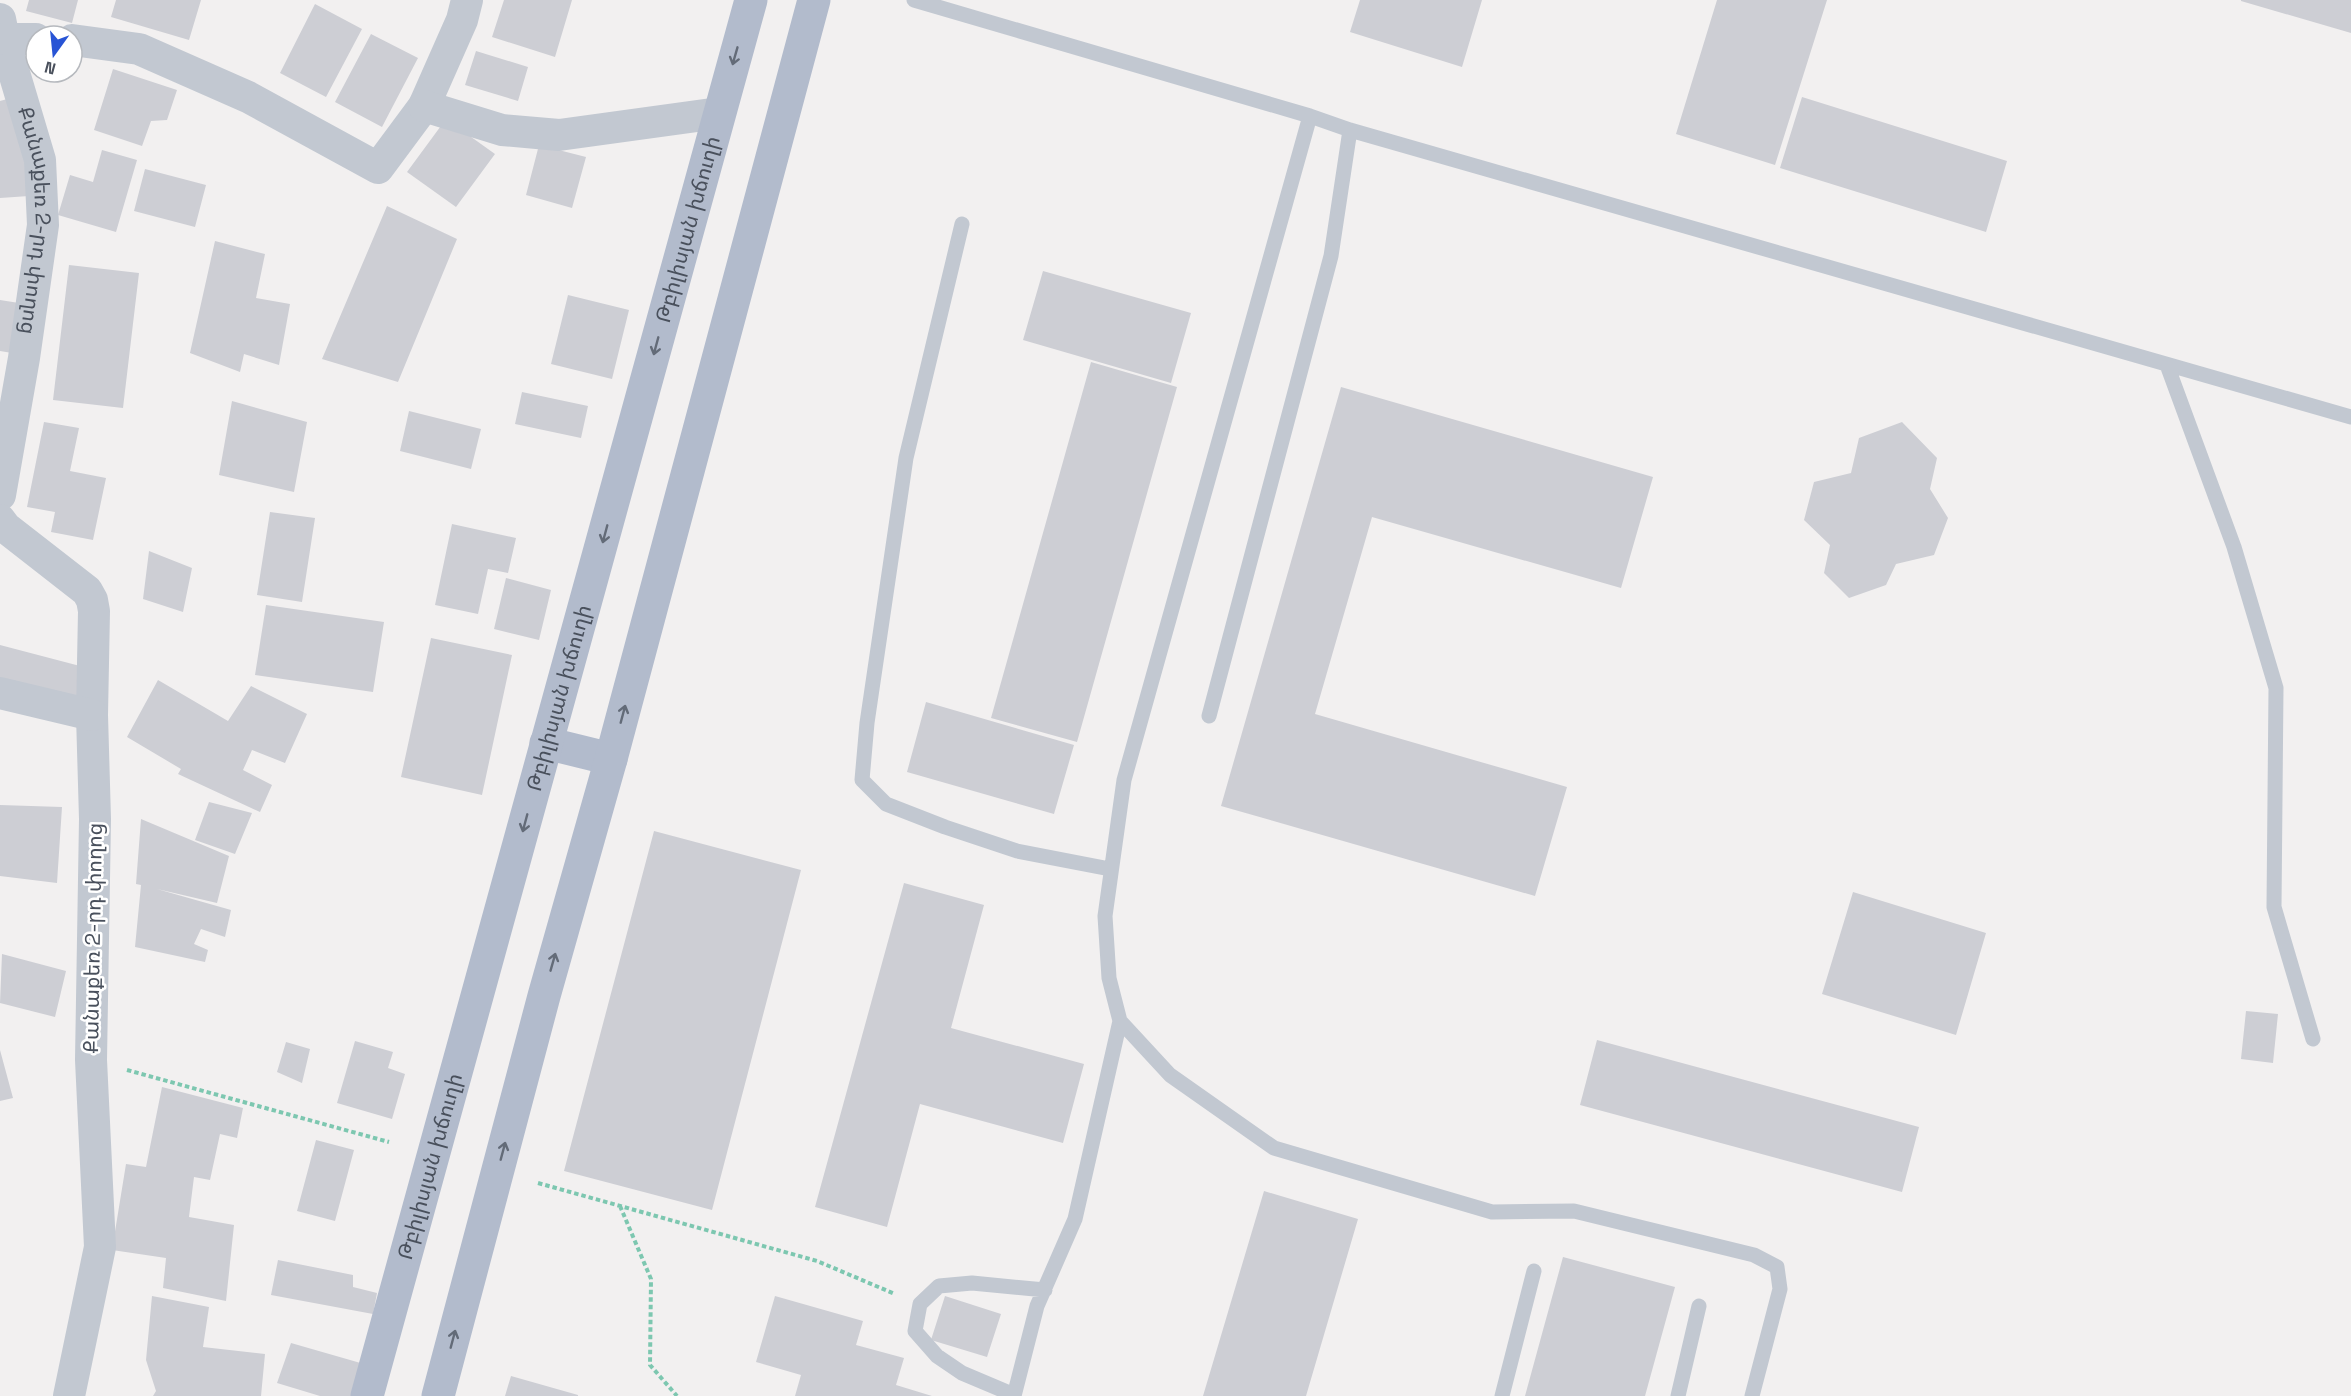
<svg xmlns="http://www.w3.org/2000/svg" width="2351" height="1396" font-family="'Space Grotesk','Noto Sans Armenian',sans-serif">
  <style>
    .building { fill: #cdced4 }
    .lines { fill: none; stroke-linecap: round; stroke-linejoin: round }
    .path { stroke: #7dc7b0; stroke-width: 4; stroke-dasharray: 4.5 3; stroke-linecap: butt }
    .service { stroke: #c2c8d1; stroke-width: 15 }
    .minor { stroke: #c2c8d1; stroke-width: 32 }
    .primary { stroke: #b2bbcc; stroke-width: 33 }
    .oneway { stroke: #636b78 }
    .labels { text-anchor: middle; stroke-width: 5; stroke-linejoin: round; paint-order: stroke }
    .street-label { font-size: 21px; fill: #49505c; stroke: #fff }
  </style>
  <rect width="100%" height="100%" fill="#f2f0f0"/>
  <!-- building -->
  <path class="building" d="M29,0H78L72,23L26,11Z
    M116,0H201L189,40L111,17Z
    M504,0H572L555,57L492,37Z
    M1360,0H1482L1462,67L1350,32Z
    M1717,0H1827L1775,165L1676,134Z
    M2241,0H2351V33L2241,1Z
    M315,4L362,29L326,97L280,73Z
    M371,34L418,58L382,127L335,102Z
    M476,51L528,67L518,101L465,85Z
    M113,69L177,90L167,120L151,121L142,146L94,130Z
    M18,96L29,196L0,198V101Z
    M1802,97L2007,161L1986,232L1780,168Z
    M446,119L495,154L456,207L407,172Z
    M539,145L586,157L572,208L526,195Z
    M102,150L137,160L116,232L58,215L70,175L93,182Z
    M145,169L206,185L195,227L134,211Z
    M387,206L457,239L398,382L322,359Z
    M215,241L265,254L256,298L290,304L279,365L244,354L240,372L190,353Z
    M69,265L139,273L123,408L53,400Z
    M1043,271L1191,313L1171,383L1023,340Z
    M568,295L629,310L612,379L551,364Z
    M0,300L19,303L12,353L0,351Z
    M1091,362L1177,387L1077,742L991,718Z
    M1341,387L1653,477L1621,588L1372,517L1315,714L1567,787L1535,896L1221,806Z
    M522,392L588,406L581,438L515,424Z
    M232,401L307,422L294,492L219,475Z
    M409,411L481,429L471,469L400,451Z
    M44,422L79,428L70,471L106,478L93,540L51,532L55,512L27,507Z
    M1902,422L1937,458L1930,489L1948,518L1934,555L1896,564L1886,585L1849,598L1824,573L1830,545L1804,520L1814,482L1851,473L1859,438Z
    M270,512L315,518L302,602L257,595Z
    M452,524L516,538L508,573L488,569L478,614L435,605Z
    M149,551L192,568L183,612L143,599Z
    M506,578L551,590L539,640L494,629Z
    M266,605L384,622L373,692L255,675Z
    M431,638L512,655L482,795L401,777Z
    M0,645L80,666L82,706L0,681Z
    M158,680L228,721L251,686L307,714L285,763L252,750L243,770L272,785L260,812L178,774L181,769L127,737Z
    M926,702L1074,745L1054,814L907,772Z
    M209,802L252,813L235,854L195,840Z
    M0,805L62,807L57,883L0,876Z
    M141,819L229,856L217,903L157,889L231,910L225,937L201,929L194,944L208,950L205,962L135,947L141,885L136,884Z
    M654,831L801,870L712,1210L564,1171Z
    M904,883L984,905L951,1028L1084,1064L1063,1143L920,1104L887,1227L815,1207Z
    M1853,892L1986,933L1956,1035L1822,994Z
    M2,954L66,971L55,1017L0,1003Z
    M2246,1011L2278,1014L2273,1063L2241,1059Z
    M1597,1040L1919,1127L1902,1192L1580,1105Z
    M355,1041L393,1052L388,1068L405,1074L392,1119L337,1103Z
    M286,1042L310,1049L302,1083L277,1072Z
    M0,1050L13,1098L0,1101Z
    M162,1087L243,1108L237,1138L220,1134L210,1180L194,1177L189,1217L234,1225L226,1301L163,1288L166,1258L112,1250L126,1164L146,1167Z
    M316,1140L354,1150L335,1221L297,1211Z
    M1264,1191L1358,1219L1306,1396H1203Z
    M1563,1257L1675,1287L1645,1396H1525Z
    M278,1260L353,1275V1287L377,1293L373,1314L271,1295Z
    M152,1296L209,1307L203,1347L265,1354L261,1396H153L156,1391L146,1360Z
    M775,1296L863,1321L856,1345L904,1358L896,1385L932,1396H795L801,1375L756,1362Z
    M945,1296L1001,1314L987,1357L931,1340Z
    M291,1343L364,1364L354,1396H320L277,1383Z
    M511,1376L578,1395V1396H505Z"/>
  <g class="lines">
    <!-- path -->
    <path class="path" d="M127,1070L389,1142
      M538,1183L817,1261L895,1294
      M620,1206L651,1279L650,1365L677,1396"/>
    <!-- service -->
    <path class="service" d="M914,0L1310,116L1350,130L2351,417
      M1310,116L1124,780L1105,916L1109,978L1120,1021L1170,1075L1274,1148L1492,1212L1574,1211L1754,1255L1777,1267L1780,1289L1752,1396
      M962,224L906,458L867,723L862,780L886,804L945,827L1017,851L1110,869
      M2167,365L2234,547L2276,688L2274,907L2313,1039
      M1209,716L1331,256L1350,130
      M1014,1395L962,1373L937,1356L915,1331L920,1304L939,1286L972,1283L1045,1290
      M1014,1396L1037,1306L1075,1219L1120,1021
      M1502,1396L1534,1271
      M1678,1396L1699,1306"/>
    <!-- minor -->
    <g class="minor">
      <path id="s1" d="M0,19L4,39L40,160L43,225L24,358L0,495"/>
      <path d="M4,39H36"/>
      <path d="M72,40L139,49L248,97L378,168L424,106L462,20L467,0"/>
      <path d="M424,106L502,130L559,135L719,113"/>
      <path d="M0,520L6,528L87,591L92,600L94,611L92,715L95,819L91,1060L100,1247L69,1396"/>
      <path d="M0,693L92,715"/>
    </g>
    <!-- primary -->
    <g class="primary">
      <path d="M546,743L611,759"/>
      <path id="s2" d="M367,1396L751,0"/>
      <path d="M438,1396L544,996L611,759L814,0"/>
    </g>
  </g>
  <!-- one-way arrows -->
  <defs><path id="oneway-shaft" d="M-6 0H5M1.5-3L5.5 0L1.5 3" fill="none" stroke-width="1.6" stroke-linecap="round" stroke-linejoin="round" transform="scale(1.5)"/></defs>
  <g class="oneway">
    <use href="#oneway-shaft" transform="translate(735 56) rotate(106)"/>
    <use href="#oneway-shaft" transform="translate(656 346) rotate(105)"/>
    <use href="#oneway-shaft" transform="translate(605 534) rotate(105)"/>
    <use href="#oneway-shaft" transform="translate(623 714) rotate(-75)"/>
    <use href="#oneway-shaft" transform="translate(525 823) rotate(105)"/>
    <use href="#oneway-shaft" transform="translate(553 962) rotate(-74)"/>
    <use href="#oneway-shaft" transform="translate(503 1151) rotate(-75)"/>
    <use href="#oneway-shaft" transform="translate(453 1339) rotate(-75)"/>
  </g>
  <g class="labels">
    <!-- street labels -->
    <g class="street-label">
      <text dy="7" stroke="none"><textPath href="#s1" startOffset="207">Քանաքեռ 2-րդ փողոց</textPath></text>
      <text dy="7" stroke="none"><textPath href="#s2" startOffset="1210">Թբիլիսյան խճուղի</textPath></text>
      <text dy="7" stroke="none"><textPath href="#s2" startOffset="724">Թբիլիսյան խճուղի</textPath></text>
      <text transform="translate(93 938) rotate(-89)" y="7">Քանաքեռ 2-րդ փողոց</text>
      <text dy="7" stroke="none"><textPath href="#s2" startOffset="238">Թբիլիսյան խճուղի</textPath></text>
    </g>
  </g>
  <!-- north arrow -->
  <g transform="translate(54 54) rotate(195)"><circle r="28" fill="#ffffff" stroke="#b6b9be" stroke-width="1.5"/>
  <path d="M0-4.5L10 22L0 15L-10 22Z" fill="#2854d5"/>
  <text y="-9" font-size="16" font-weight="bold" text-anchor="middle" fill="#49505c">N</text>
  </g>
</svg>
